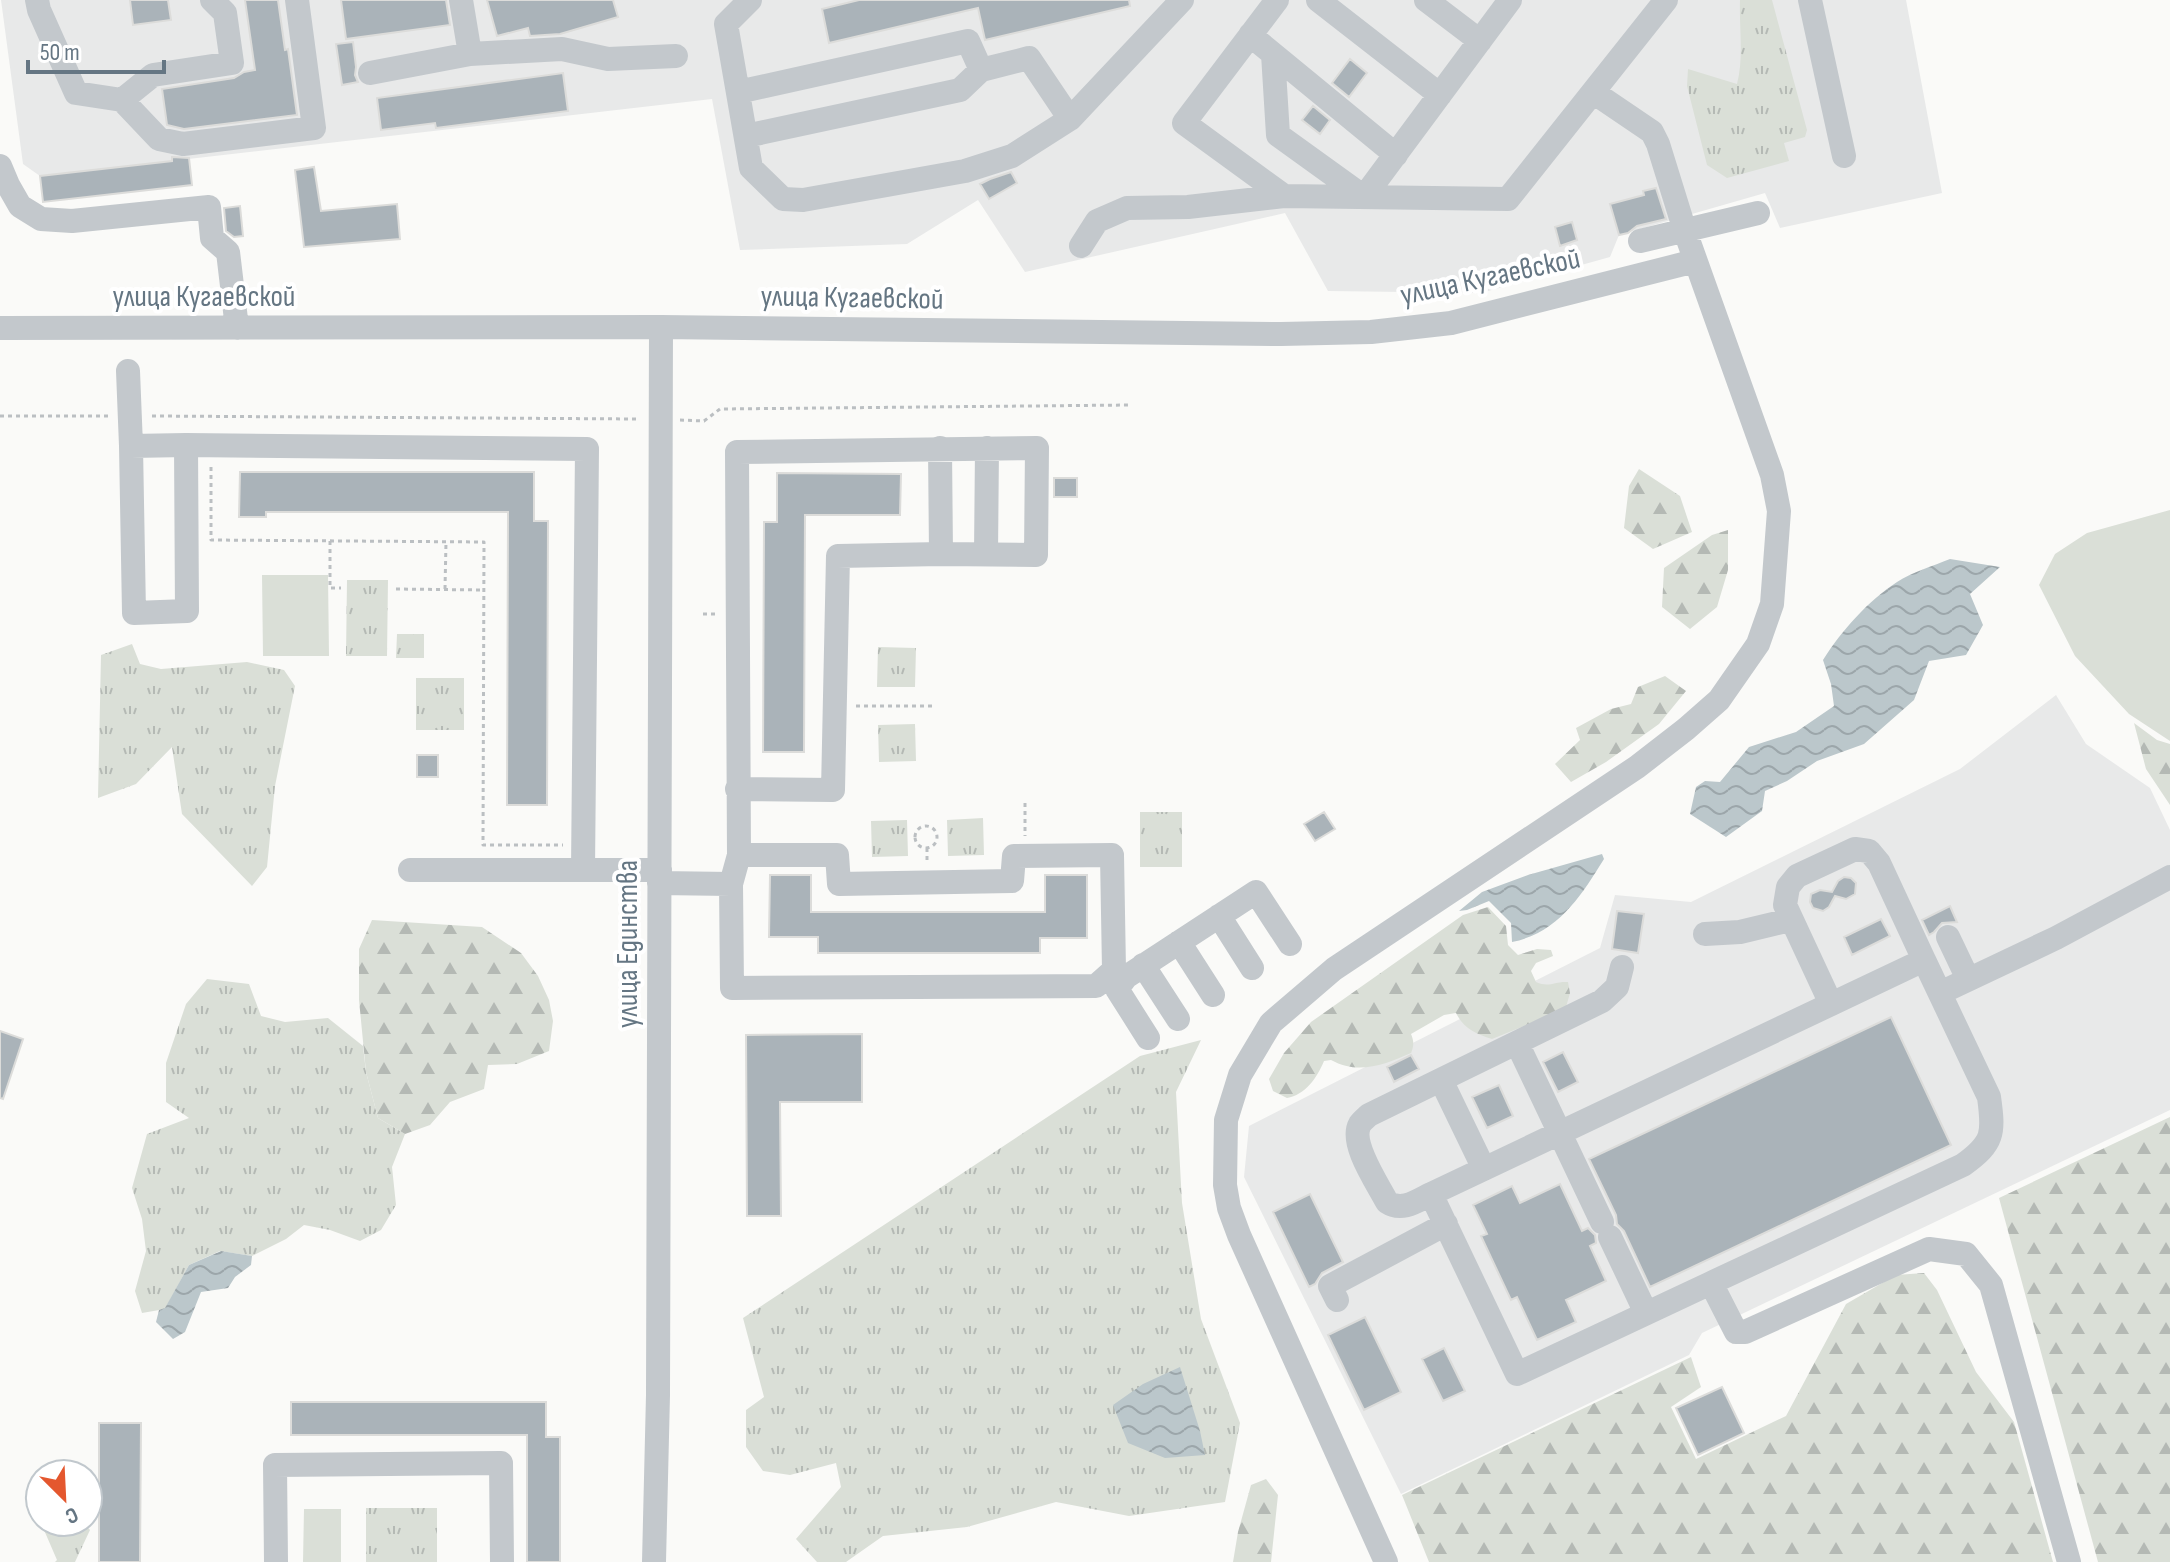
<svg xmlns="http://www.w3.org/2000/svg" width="2170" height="1562" font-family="'Sofia Sans Condensed',sans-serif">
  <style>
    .built { fill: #e8e9e9 }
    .grass { fill: url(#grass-tufts) }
    .forest { fill: url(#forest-firs) }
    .garden { fill: #dadfd7 }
    .water { fill: url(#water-waves) }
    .building { fill: #aab3b9; stroke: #dcdcda; stroke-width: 2 }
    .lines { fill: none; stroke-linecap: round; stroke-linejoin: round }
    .path { stroke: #bbbfc2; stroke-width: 3; stroke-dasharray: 4 4; stroke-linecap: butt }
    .minor { stroke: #c3c8cc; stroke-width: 24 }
    .labels { text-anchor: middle; stroke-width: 8; stroke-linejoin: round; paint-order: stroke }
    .street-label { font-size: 30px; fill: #657683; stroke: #fff }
  </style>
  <defs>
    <pattern id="grass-tufts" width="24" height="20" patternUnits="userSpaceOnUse" patternTransform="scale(2)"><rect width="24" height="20" fill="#dadfd7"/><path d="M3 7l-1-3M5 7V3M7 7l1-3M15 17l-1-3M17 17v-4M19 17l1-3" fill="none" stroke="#b4b9b4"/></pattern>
    <pattern id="forest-firs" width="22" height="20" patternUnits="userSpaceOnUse" patternTransform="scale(2)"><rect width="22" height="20" fill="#dadfd7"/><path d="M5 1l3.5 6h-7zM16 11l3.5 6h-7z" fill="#b4b9b4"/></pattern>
    <pattern id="water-waves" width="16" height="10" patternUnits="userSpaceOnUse" patternTransform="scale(2)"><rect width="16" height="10" fill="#bbc7cb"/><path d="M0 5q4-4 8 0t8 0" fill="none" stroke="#9ca6aa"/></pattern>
  </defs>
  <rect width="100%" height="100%" fill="#fafaf8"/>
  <!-- built -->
  <path class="built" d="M1,0H1906L1942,193L1780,228L1765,193L1619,235L1610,257L1481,293L1328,291L1285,213L1025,272L978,200L907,244L740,250L712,99L40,176L23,164Z
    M2056,695L2086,744L2150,788L2170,830V1110L1702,1333L1689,1355L1401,1494L1244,1177L1249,1126L1600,948L1615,895L1691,902L1960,769Z"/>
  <!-- grass -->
  <path class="grass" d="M1740,0H1772L1807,130L1805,137L1784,143L1789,161L1727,178L1707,165L1687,86L1688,69L1737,84C1744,57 1739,28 1740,0Z
    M347,580H388L387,656H346Z
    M397,634H424V658H396Z
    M132,644L140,664L161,669L247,662L284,670L295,686L275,786L267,867L252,886L182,814L172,747L136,784L98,798L101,655Z
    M878,647L916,648L915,687H877Z
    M416,678H464V730H416Z
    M915,724L916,761L879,762L878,725Z
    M1140,812H1182V867H1140Z
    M983,818L984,855L948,856L947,820Z
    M907,820L908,856L872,857L871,821Z
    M207,979L249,984L261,1016L285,1022L328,1018L363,1046L366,1072L378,1118L405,1134L392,1167L396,1205L381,1230L360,1241L330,1230L304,1225L286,1239L252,1256L220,1251L189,1265L165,1309L142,1313L135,1291L146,1251L142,1219L132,1188L147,1134L189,1118L166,1102V1063L186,1004Z
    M1201,1040L1176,1092L1182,1203L1201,1319L1240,1423L1225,1502L1129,1516L1056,1502L967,1527L883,1536L846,1562H817L796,1539L841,1487L836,1463L790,1475L763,1471L746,1447V1410L764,1397L743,1318L1140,1056Z
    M366,1508H437V1562H366Z
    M56,1522H83L90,1530L75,1562H55L57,1560L44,1530Z"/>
  <!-- forest -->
  <path class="forest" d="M1639,469L1680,496L1692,532L1653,549L1624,528L1629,486Z
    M1728,530V570L1717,607L1690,629L1662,607L1664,568L1712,535Z
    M1665,676L1686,691L1659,724L1606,762L1571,782L1555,764L1580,740L1576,728L1611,709L1631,704L1638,687Z
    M2134,723L2157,740L2170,744V805L2146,769Z
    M1488,907L1506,926L1508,945L1518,955L1537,949L1551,950L1553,956L1536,963L1531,971L1536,982C1550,988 1554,981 1568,982L1570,993L1566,1007L1549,1016L1492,1039C1476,1034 1464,1029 1456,1013L1444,1015L1411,1034C1414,1041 1414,1046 1411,1053C1384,1065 1358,1075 1331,1060L1324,1061C1317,1078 1305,1095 1287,1098L1273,1091L1269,1079L1284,1053L1311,1022L1463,915Z
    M372,920L482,927L521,953L538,976L549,1000L553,1021L549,1051L517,1064L488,1065L484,1089L450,1102L430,1125L405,1134L378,1118L366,1072L359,1000V949Z
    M2170,1117V1562H2098L1999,1198Z
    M1924,1273L1937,1290L1976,1372L2014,1422L2053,1562H1429L1402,1495L1691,1357L1701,1387L1671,1407L1696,1459L1786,1416L1846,1304L1896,1275Z
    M1266,1479L1278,1495L1271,1562H1233L1238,1532L1251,1485Z"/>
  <!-- garden -->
  <path class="garden" d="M2170,510V741L2129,714L2075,656L2039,585L2055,554L2087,533Z
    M262,575H328L329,656H263Z
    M304,1509H341V1562H303Z"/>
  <!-- water -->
  <path class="water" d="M1950,559L2000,567L1970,594L1983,625L1966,655L1929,661L1914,700L1864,744L1817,761L1787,781L1765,791L1762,811L1726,837L1690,814L1696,787L1705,781L1720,782L1749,747L1796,732L1834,706L1831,684L1823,660C1842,630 1868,601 1897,582C1912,572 1933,566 1950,559Z
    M1602,854L1604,859C1581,896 1558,933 1512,942L1511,923L1489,901L1467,910L1459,911L1482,892L1528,875Z
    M221,1251L252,1256L251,1265L235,1277L228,1288L201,1292L185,1332L173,1339L156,1322L159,1310L165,1308L189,1265Z
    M1180,1367L1200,1431L1205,1455L1165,1458L1128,1443L1113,1405L1143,1384Z"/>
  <!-- building -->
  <path class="building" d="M130,0H168L171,20L133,25Z
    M245,0H278L285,50L288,49L297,115L184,129L167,125L162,89L234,78L244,72L255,70Z
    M341,0H446L450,25L346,39Z
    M487,0H613L618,17L560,34L530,36L528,28L497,36Z
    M859,0H1129L1130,6L985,40L978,8L829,43L822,9Z
    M353,42L356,67L355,75L358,82L342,85L336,44Z
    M1350,59L1367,73L1349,97L1332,83Z
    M563,73L568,111L436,128L435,123L381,130L377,98Z
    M1313,106L1330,120L1320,134L1302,120Z
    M172,157L189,158L192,185L43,202L40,176L172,161Z
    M314,167L321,211L397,204L400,239L304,247L295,170Z
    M1011,172L1017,183L989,199L980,184L990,179Z
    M1656,188L1666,219L1637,226L1628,233L1619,235L1610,204L1644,195L1643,191Z
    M240,206L243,236L234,237L226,231L224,208Z
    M1572,222L1577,240L1560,246L1555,227Z
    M240,472H534V521H548L547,805H507L508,512H266V517H239Z
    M777,473L901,474L900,515H805L804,752H763L764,522H777Z
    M1054,478H1077V497H1054Z
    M417,755H438V777H417Z
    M1324,812L1335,829L1315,841L1304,824Z
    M770,875H811V912H1045V875H1087V938H1040V953H818V937H769Z
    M1844,877L1851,878L1856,883L1855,894L1846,899L1835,896L1829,907L1823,911L1813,908L1810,902L1811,894L1820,890L1832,892L1838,881Z
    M1950,906L1957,922L1942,923L1934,932L1929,935L1922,920Z
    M1617,911L1644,914L1638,953L1612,949Z
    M1881,919L1890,936L1852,955L1844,937Z
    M1891,1017L1951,1145L1650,1287L1624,1231L1617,1224L1616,1215L1589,1159Z
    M0,1031L23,1039L3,1099L0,1098Z
    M862,1034V1102H780L781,1216H747L746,1035Z
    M1563,1052L1578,1082L1558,1092L1543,1062Z
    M1411,1055L1419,1069L1394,1082L1387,1067Z
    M1499,1085L1513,1116L1487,1128L1472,1097Z
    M1560,1184L1582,1231L1588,1228L1595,1235L1596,1243L1590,1246L1606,1281L1566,1300L1576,1322L1537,1340L1517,1297L1511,1300L1481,1236L1487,1234L1473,1205L1512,1186L1520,1203Z
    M1310,1194L1343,1262L1322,1273L1315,1284L1309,1287L1273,1212Z
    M1365,1317L1401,1392L1364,1410L1328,1335Z
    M1444,1348L1465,1391L1443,1401L1422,1359Z
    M1722,1387L1744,1433L1698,1455L1676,1408Z
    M291,1402H546V1437H560V1562H527V1435H291Z
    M99,1423H141L140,1562H99Z"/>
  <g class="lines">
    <!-- path -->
    <path class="path" d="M0,416H108
      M152,416L640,419
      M680,420L704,421L720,409L1130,405
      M211,467V540L484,542L483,845H563
      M330,541V588H341
      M396,589L484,590
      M445,589L446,542
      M703,614H715
      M856,706H936
      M1025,803V836
      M915 837a11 11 0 1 1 22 0a11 11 0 1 1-22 0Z
      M927,848V864"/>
    <!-- minor -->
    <path class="minor" d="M37,0L39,10L76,93L122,100L159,139L183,144L314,128L297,0
      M461,0L470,54
      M750,0L726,24L751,168L783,199L803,200L965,171L1012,156L1070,119L1182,0
      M1277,0L1184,123L1284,196L1508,199L1666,0
      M1318,0L1440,95
      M1426,0L1480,41
      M1810,0L1844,156
      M1250,35L1396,155
      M1273,54L1278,135L1364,197
      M370,73L470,54L562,49L608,59L676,56
      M738,92L968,41L981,70L1029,58L1070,119
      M122,100L153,75L232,63L225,13L212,0
      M746,136L960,90L981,70
      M0,166L8,185L20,206L41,219L72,221L209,207L212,238L228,252L237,328
      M1364,197L1510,0
      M1640,241L1758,213
      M1081,246L1097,221L1127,208L1188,207L1284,196
      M0,328L661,327L1281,334L1371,332L1451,323L1695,261
      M128,371L131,446
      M186,445L187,611L134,613L131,446L186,445L587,449L583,870H410
      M986,554L987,448
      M737,789L833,790L838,556L941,554L940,448
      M739,855H837L839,884L1012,881L1014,856L1112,855L1114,970L1096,986L732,988L731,884L739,855L737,452L1037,448L1036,555L941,554
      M583,870H660
      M659,883L731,884
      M1219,916L1252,968
      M1705,934L1740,932L1790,920
      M1948,937L1968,979
      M1179,942L1213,995
      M1143,965L1178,1019
      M1114,970L1126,977L1256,892L1290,944
      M1126,977L1117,989L1148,1038
      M1940,993L2056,938L2170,877
      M1831,1004L1785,905L1788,887L1797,876L1855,849L1869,851L1879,863L1924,960
      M1517,1043L1602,1222
      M1441,1080L1484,1169
      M1431,1194C1417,1201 1402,1212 1387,1202C1378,1184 1349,1143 1360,1124C1362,1121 1367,1117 1369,1115L1602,1001L1617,987L1622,967
      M1610,1237L1646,1313
      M1711,1283L1517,1374L1431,1194L1924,960L1989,1097C1994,1133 1994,1143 1963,1165L1711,1283L1736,1332H1745L1929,1249L1966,1254L1991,1285L2069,1562
      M1337,1300L1330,1286L1446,1224
      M276,1562L275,1465L501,1463L502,1562
      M654,1562L658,1395L661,327
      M1386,1562L1239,1235L1229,1208L1225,1185L1226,1120L1240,1075L1271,1023L1334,969L1637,767L1686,729L1719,700L1758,644L1772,604L1779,511L1772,475L1685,231L1658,144L1652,132L1593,92"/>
  </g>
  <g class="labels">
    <!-- street labels -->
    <g class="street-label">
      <text transform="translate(1490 276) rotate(-12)" y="10">улица Кугаевской</text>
      <text x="204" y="306">улица Кугаевской</text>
      <text transform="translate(852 297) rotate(1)" y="10">улица Кугаевской</text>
      <text transform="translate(627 944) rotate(-90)" y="10">улица Единства</text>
    </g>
  </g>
  <!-- north arrow -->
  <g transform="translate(64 1498) rotate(156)"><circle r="38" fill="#ffffff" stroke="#c1c8cd" stroke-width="2"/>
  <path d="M0-6L14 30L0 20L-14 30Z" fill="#e4572e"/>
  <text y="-12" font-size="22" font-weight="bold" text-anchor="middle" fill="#657683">С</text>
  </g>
  <!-- scale -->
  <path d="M28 60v12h136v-12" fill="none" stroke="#657683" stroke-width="4"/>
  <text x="40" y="60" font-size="24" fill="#657683" stroke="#ffffff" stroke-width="6" paint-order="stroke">50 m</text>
</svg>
